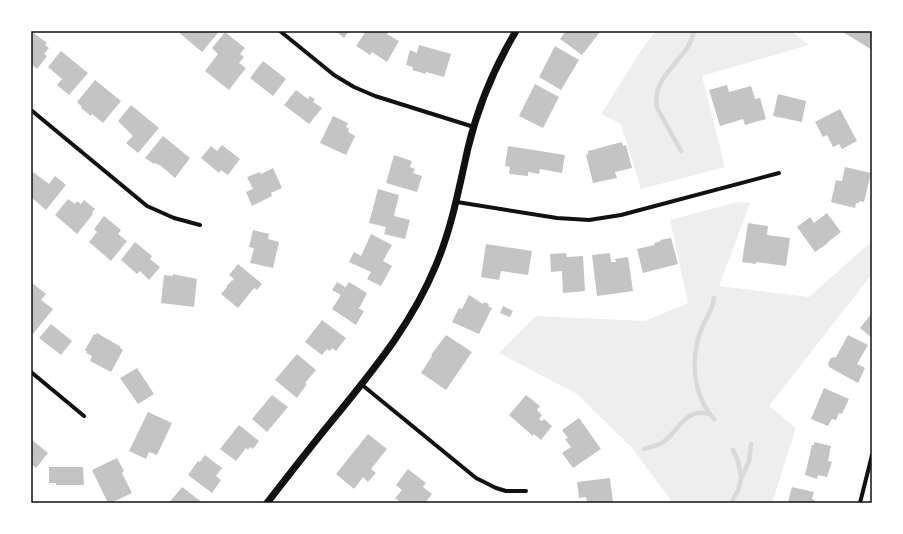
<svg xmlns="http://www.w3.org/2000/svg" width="903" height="534" font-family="Merriweather,serif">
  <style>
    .green { fill: #eee }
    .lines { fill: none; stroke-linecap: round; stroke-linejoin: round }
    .stream { stroke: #d9d9d9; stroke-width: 4.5 }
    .building { fill: #c4c4c4 }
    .minor { stroke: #111; stroke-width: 4 }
    .tertiary { stroke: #111; stroke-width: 7 }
    .neatline { fill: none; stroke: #111; stroke-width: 1.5 }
  </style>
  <rect width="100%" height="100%" fill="#fff"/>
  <!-- green -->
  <path class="green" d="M656,31H791L809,45L702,76L725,167L641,189L621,124L601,114L642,49Z
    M737,202L750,203L719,286L809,297L872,241V274L769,406L796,428L772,503H673L632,448L577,394L499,353L536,316L645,321L688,303L670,220Z"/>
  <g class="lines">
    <!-- stream -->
    <path class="stream" d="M681,151L657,108C651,73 688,62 694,31
      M714,419C693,396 690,359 701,330C705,319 713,310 714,298
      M644,449C650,447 656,446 662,443C678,433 684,407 709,414
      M733,450L738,461L741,477
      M731,503L738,490L741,479L749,461L751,444"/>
  </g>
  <!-- building -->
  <path class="building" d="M31,31L47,43L45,45L49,48L44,54L47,56L37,69L31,64Z
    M177,31H215L218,33L202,52Z
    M336,31H349L344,38Z
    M366,31H386L388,32L387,34L399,41L387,62L372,52L370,55L356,46Z
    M566,31H601L582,55L560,39Z
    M844,31H872V50L843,32Z
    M225,32L245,48L240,54L244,57L239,63L246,68L229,90L205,71L218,54L212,48Z
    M419,45L451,54L444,77L426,72V74L412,70L413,67L406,65L410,50L417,53Z
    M555,46L579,60L561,90L539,77Z
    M61,51L88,73L69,95L57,85L62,79L48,67Z
    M263,61L286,79L273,96L250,78Z
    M95,80L121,101L103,123L92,114L91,116L81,108L82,107L77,102Z
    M535,84L559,97L543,128L519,116Z
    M727,85L729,92L751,86L755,99L760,98L766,119L745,125L743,119L720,126L709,90Z
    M296,90L308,99L310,96L315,99L313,102L322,108L309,124L284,105Z
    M778,94L806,101L802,122L773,116Z
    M131,105L159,128L138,153L126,143L133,136L118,121Z
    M840,109L857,141L842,149L839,144L833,147L827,135L823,137L815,122Z
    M333,116L348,123L346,127L349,129L348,132L355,136L346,155L320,143Z
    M163,136L190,158L175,178L161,166L155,163L154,164L145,158Z
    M622,142L623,146L626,145L632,168L615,172L617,178L593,183L586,155L588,154V151Z
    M222,145L240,159L228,175L221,170L219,173L201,158L211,146L217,151Z
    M508,146L565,155L562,173L540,169L539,174L528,172V176L509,174L510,167L505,166Z
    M394,155L412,161L410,167L415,169L413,173L422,176L417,192L386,183Z
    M845,167L871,173L864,202L859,201V203H856L855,208L831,202L836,180L842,181Z
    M273,168L282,188L271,193L272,196L252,206L246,192L253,189L247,177L260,172L261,174Z
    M33,172L49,184L55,176L66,185L46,210L31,197V175Z
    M378,189L399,195L394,216L410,220L405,239L384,234L386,227L369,223Z
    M68,199L75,204L77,201L81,204L84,200L95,209L92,213L93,214L77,234L55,215Z
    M827,213L841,232L828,242V243L815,252L797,227L810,217L814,223Z
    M104,216L121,230L118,234L127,241L111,261L89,242L97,232L94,229Z
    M748,223L768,226L767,235L790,238L786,266L756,262V264L742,262Z
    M253,230L269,234L268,239L279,242L273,268L250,263L254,248L249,247Z
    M371,234L392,245L383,261L392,266L381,286L367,279L371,272L349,262L354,252L361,256Z
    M671,238L678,264L643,273L637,249L655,245L654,243L661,241L660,240Z
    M135,242L152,256L150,259L160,267L149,280L140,271L137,274L121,260Z
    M486,244L532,251L528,275L501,271L499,280L481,277Z
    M566,253L567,257L583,256L585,291L563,293L562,271L551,272L550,254Z
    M610,253L611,262H616L615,259L628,257L633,291L597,296L592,255Z
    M238,264L262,284L257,290L254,288L238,308L221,294L227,287H226L232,280V281L234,279L229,275Z
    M173,274L197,279L194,307L161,303L164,275L173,276Z
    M31,282L46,294L41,300L53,309L33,334L31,332Z
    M337,282L345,287L342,292L349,282L367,293L360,307L358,308L364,311L356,325L332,309L341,295L332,290Z
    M469,295L483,304L484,302L489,304L488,306L492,308L479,334L452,322L459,308L462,309Z
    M503,306L513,311L510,317L500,313Z
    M872,313V338L860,328Z
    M322,320L346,338L336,351L332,348L330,351L327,349L322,355L305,342Z
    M51,324L72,341L61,355L39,338Z
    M97,333L121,347L120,348L123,350L111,372L90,361L92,356L86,353L87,352L85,350L94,334L96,335Z
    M446,335L472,352L446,390L421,373L432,356L431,355Z
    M848,335L868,345L857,364L865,368L858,383L829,367L828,363L831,358L836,357Z
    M297,354L316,370L305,383L307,384L297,398L275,380Z
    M137,368L154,394L138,404L120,378Z
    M824,388L849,399L842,414L839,413L836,420L832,419L828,426L811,419Z
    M272,395L288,407L267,432L252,419Z
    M526,395L540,406L537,410L542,415L539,419L542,421L544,419L552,426L541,440L534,434L533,436L509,415Z
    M148,412L172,423L157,455L149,452L146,459L129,451Z
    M579,418L601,449L573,468L562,453L571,447L565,439L568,438L562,430Z
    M239,425L259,441L253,449L250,447L248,450L246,448L236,461L220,449Z
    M368,434L387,449L371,469L376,473L368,482L363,477L354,489L336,474Z
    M31,439L48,453L36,468L31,464Z
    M814,442L831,446L828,461L832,462L827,477L818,475L817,479L805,475L812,445H814Z
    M205,455L222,468L216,476L221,480L212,493L188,475L198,461L200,462Z
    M117,458L124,471L122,473L132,493L111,503H108L92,470Z
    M49,467H83L84,485H56V483H49Z
    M408,469L426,483L423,487L432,494L425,503H402L395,498L402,490L396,485Z
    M610,478L613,503L587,502L586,497L579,498L577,482Z
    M182,487L203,503H169Z
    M792,487L814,492L812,499L815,500L814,503H788Z"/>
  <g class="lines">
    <!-- minor -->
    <path class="minor" d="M280,31L334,75L354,87L375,96L474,127
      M31,110L147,206L174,218L200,225
      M457,202L557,218L589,220L621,215L779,173
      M31,372L84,416
      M361,384L476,478L496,488L506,491H526
      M860,503L872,455"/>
    <!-- tertiary -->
    <path class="tertiary" d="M267,503C291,472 315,441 340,411C378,364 413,321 436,265C452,227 459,188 468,148C478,106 494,68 516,31"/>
  </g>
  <!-- border -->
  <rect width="903" height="534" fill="none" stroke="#ffffff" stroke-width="64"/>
  <rect x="32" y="32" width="839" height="470" class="neatline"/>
</svg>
